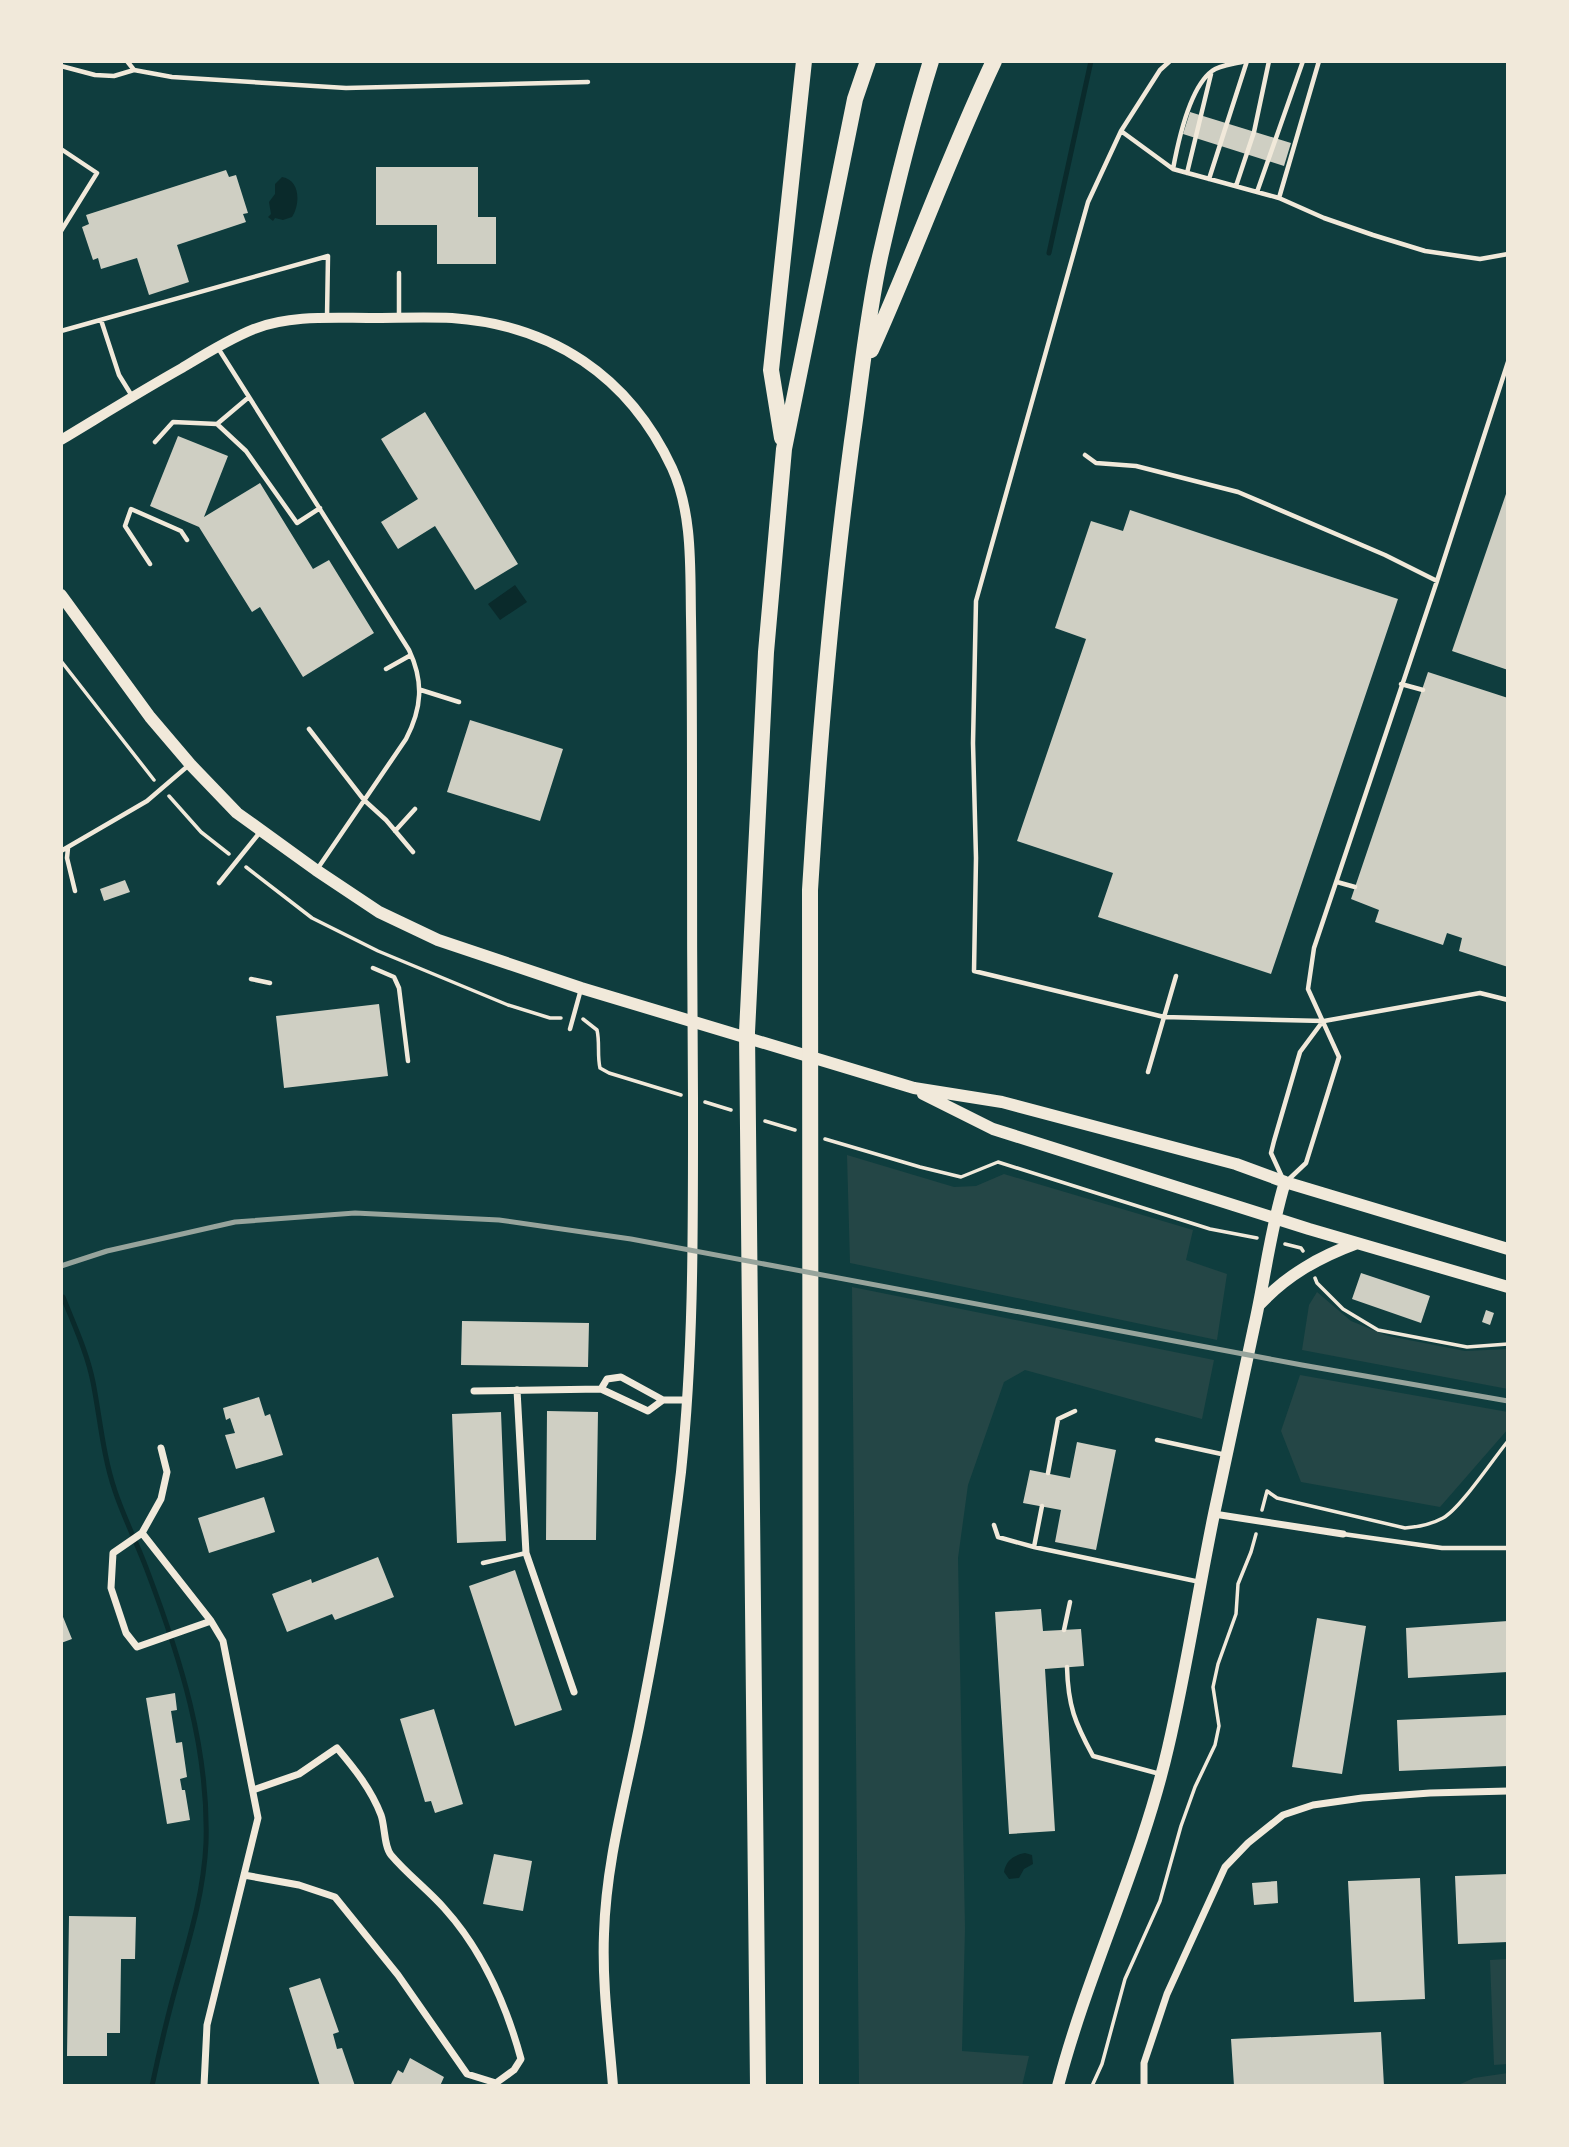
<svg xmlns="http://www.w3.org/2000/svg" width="1569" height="2147" font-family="'Source Sans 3',sans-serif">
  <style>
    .green { fill: #244646 }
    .water { fill: #0a2a2b }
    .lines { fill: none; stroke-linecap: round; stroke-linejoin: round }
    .stream { stroke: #0a2a2b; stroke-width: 5 }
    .building { fill: #cfcfc3 }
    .path { stroke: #f1e9da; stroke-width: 3.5 }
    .service { stroke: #f1e9da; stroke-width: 4.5 }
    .minor { stroke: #f1e9da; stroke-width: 7 }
    .tertiary { stroke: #f1e9da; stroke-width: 10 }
    .secondary { stroke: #f1e9da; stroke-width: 12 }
    .motorway { stroke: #f1e9da; stroke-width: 16 }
    .rail { stroke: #97a49c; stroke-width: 5 }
  </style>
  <rect width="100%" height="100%" fill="#0f3d3e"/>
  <!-- green -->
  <path class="green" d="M847,1155L954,1187L976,1186L1004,1174L1193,1230L1186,1260L1227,1274L1217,1340L850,1263Z
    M852,1287L1214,1360L1202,1419L1025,1370L1004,1382L968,1485L958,1558L965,1928L962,2051L1029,2056L1022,2086H859Z
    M1317,1292L1351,1321L1388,1336L1465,1351L1508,1349V1389L1302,1350L1309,1305Z
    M1300,1375L1508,1412V1429L1440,1507L1301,1482L1281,1431Z
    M1508,1959V2064L1494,2065L1490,1960Z
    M1508,2073V2086H1456L1474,2078Z"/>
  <!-- water -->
  <path class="water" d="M282,177C301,180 300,205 292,217L283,220L275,218L273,221L268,217L271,214L269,202L275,194V184Z
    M515,585L527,602L500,620L488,604Z
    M1025,1853L1032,1855L1033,1864L1024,1869L1019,1878L1009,1879L1004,1872C1006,1860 1014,1855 1025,1853Z"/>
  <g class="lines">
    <!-- stream -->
    <path class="stream" d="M1049,253L1091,61
      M63,1297C74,1325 87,1352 93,1382C100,1418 103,1456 115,1491C124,1518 137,1543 147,1570C180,1657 209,1748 206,1843C204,1888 192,1930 180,1972C169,2010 160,2048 152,2086"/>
  </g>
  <!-- building -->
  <path class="building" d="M1190,112L1291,143L1284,166L1183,134Z
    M376,167H478V217H496V264H437V225H376Z
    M226,170L229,177L236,175L248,213L243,214L246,222L177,245L189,282L149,295L137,258L101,269L98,258L93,260L82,227L89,224L86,215Z
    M425,412L518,564L475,590L435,526L398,549L381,522L418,499L381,439Z
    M178,436L228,456L204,517L260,483L313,569L329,560L374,633L303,677L260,607L252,612L199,527L150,506Z
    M1507,491H1508V670L1452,651Z
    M1130,510L1398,599L1271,974L1098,917L1113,873L1017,841L1086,639L1055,628L1091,521L1123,531Z
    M1428,672L1508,698V967L1459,951L1462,938L1447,933L1443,945L1375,922L1379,910L1351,899Z
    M470,720L563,749L540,821L447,792Z
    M125,880L130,892L104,901L100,889Z
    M379,1004L388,1076L284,1088L276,1016Z
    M1361,1273L1430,1296L1421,1323L1352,1299Z
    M1486,1310L1494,1313L1490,1325L1482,1322Z
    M462,1321L589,1323L588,1367L461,1365Z
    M259,1397L265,1416L270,1414L283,1455L236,1469L225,1435L235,1433L230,1418L226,1420L223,1408Z
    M547,1411L598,1412L596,1540H546Z
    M501,1412L506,1541L457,1543L452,1414Z
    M1077,1442L1116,1450L1096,1550L1055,1542L1061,1510L1023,1503L1030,1470L1070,1478Z
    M264,1497L275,1532L209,1553L198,1518Z
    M378,1557L394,1597L335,1620L332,1614L287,1632L272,1594L311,1579L312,1583Z
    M515,1570L562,1710L515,1726L469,1586Z
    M1041,1609L1043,1631L1081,1629L1084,1666L1045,1669L1055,1831L1009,1834L995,1612Z
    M61,1612L72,1639L61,1643Z
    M1317,1618L1366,1626L1342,1774L1292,1767Z
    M1508,1621V1672L1408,1678L1406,1628Z
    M175,1693L177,1710L171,1711L176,1743L182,1742L187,1777L180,1779L182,1790H185L190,1820L167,1824L146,1698Z
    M434,1709L463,1804L435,1813L431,1801L425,1802L400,1719Z
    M1508,1715V1766L1399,1771L1397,1720Z
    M494,1854L532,1861L523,1911L483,1904Z
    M1508,1874V1942L1458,1944L1455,1876Z
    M1420,1878L1425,1999L1354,2002L1348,1881Z
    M1277,1881L1278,1903L1254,1905L1252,1883Z
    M69,1916L136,1917L135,1959H121L120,2033H107V2056H67Z
    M320,1978L339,2032L333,2034L337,2049L342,2048L355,2086H320L289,1988Z
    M1381,2032L1384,2086H1234L1231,2039Z
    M410,2058L444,2077L440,2086H390L398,2070L403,2073Z"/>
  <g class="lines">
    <!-- path -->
    <path class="path" d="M61,661L154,780
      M169,796L201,832L229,854
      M246,867L312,918L378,951L508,1005L550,1018H561
      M583,1019L597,1030C600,1043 597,1055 600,1068L609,1073L681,1095
      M705,1102L731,1110
      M765,1121L795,1130
      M825,1139L920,1167L961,1177L998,1162L1210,1229L1257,1238
      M1285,1244L1301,1248L1303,1251
      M1315,1278L1317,1283L1343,1309L1378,1330L1467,1347L1508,1344
      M1262,1510L1267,1491L1277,1498L1405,1528C1417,1527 1432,1524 1443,1518C1460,1509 1493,1459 1508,1441
      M1092,2086L1102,2064L1125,1979L1160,1901L1181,1826L1195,1787L1215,1745L1219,1726L1213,1687L1218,1664L1236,1614L1238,1584L1251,1552L1256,1534"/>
    <!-- service -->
    <path class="service" d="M127,61L134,70
      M1170,61L1160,70L1121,131L1088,202L976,601L973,743L976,858L974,971L1164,1017L1324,1021L1480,993L1508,1000
      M61,66L95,75L114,76L134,70L172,77L346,88L588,82
      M1121,131L1173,169L1279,198L1324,218L1373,235L1425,251L1480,259L1508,254
      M61,149L97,173L61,231
      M1173,169C1178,142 1189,88 1212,71C1219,65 1235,64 1245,61
      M1187,173L1211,74
      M1209,179L1247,61
      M1236,186L1254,132L1269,61
      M1257,192L1303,61
      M1279,198L1319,61
      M399,317V273
      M101,320L119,375L132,396
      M61,331L328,256L327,317
      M218,348L409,650C424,682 422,708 406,739L318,868
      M217,424L249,397
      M155,442L173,422L217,424L246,451L297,523L320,508
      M1085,455L1096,463L1136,466L1238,492L1385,555L1437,581L1508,362
      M150,564L125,526L131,509L181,531L187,540
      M386,669L411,655
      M1401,684L1423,690
      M421,690L459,702
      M309,729L364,800L386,820L413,852
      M395,831L415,809
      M68,848L67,858L75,891
      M61,851L147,801L189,765
      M1337,882L1355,887
      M219,883L261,831
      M373,968L394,977L399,988L408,1061
      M251,979L270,983
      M570,1029L581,989
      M1148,1072L1176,976
      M1282,1177L1271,1153L1274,1141L1300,1052L1323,1021
      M1287,1181L1306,1163L1339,1057L1308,989L1314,948L1437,581
      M1157,1440L1226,1455
      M1048,1473L1058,1419L1075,1411
      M994,1525L998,1537L1034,1547L1200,1582
      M1343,1534L1442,1548H1508
      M1034,1547L1042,1506
      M483,1563L526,1553
      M1064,1630L1070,1602
      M1067,1667C1068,1706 1075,1723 1093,1756L1160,1774"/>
    <!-- minor -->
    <path class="minor" d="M601,1389L607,1379L621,1377L663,1400H686
      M517,1390L526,1553L574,1692
      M474,1391L601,1389L648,1411L663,1400
      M161,1448L167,1472L161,1499L142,1533L113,1553L111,1588L126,1633L137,1647L211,1621
      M1214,1514L1343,1534
      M142,1533L211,1621L223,1641L258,1818L207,2025L204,2086
      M244,1875L299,1885L335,1897L398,1975L467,2074L496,2083L514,2070L521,2059C506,2004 483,1951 444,1908C428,1890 407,1874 391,1855C384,1847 385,1826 381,1815C371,1789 354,1768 337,1748L299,1774L253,1790
      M1144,2086V2063L1167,1994L1225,1867L1248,1843L1283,1815L1313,1805L1362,1798L1430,1793L1508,1791"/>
    <!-- tertiary -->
    <path class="tertiary" d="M61,440C101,416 141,391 182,368C205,354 229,339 254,329C290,315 332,318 370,318C397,318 425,317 452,318C552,325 629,376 672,468C693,514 690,569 691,618C692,677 692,735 692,794C692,895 692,997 693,1098C693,1223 694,1348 681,1472C671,1558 656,1642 639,1727C625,1796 606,1863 604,1934C602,1985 609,2035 613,2086"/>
    <!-- secondary -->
    <path class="secondary" d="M61,595L150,717L190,764L237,813L316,870L379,912L438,940L581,988L914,1088L1002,1102L1236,1164L1285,1182L1508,1249
      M923,1094L993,1129L1309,1229L1508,1287
      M1259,1305C1287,1275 1319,1257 1357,1243
      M1058,2086C1088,1971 1141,1865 1168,1748C1186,1671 1198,1592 1214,1514C1227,1452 1241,1390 1254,1327C1265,1279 1270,1230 1285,1182"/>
    <!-- motorway -->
    <path class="motorway" d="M871,350C914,255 949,156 994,61
      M782,438L771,370L804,61
      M758,2086L747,1032L766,652L784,449L855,99L868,61
      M811,2086L810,890C819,740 832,590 852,441C861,379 867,317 880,257C895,191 911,125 931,61"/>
    <!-- rail -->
    <path class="rail" d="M61,1266L107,1251L235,1222L355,1213L499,1220L631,1239L1302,1365L1508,1401"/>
  </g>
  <!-- border -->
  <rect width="1569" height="2147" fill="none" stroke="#f1e9da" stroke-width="126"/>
</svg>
